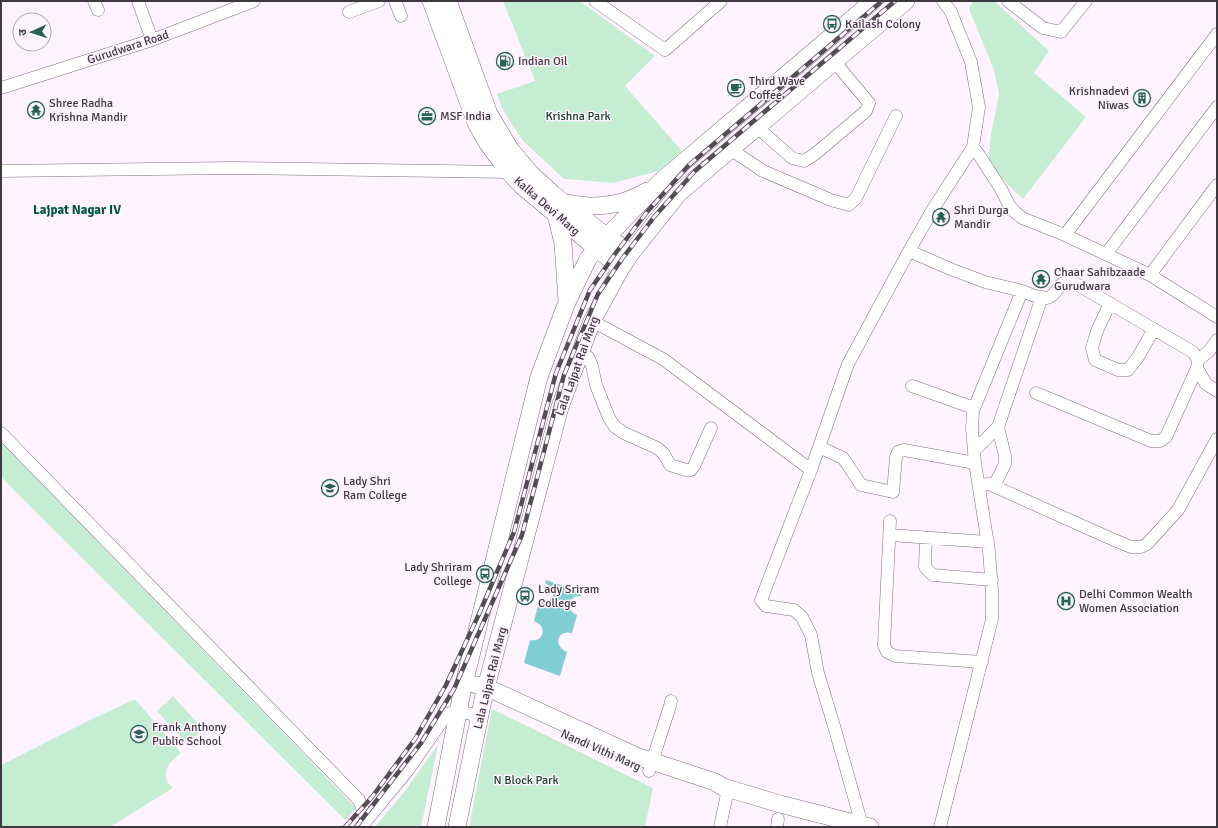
<svg xmlns="http://www.w3.org/2000/svg" width="1218" height="828" font-family="Signika,'Noto Sans Devanagari',sans-serif">
  <style>
    .green { fill: #c5edd2 }
    .water { fill: #7eced4 }
    .lines { fill: none; stroke-linecap: round; stroke-linejoin: round }
    .street-casing { stroke: #7b6f7c; stroke-width: 13 }
    .secondary-casing { stroke: #7b6f7c; stroke-width: 18 }
    .street { stroke: #fff; stroke-width: 12 }
    .secondary { stroke: #fff; stroke-width: 17 }
    .rail-casing { stroke: #534e54; stroke-width: 4.5 }
    .rail { stroke: #fef3ff; stroke-width: 3; stroke-dasharray: 9; stroke-linecap: butt }
    .labels { text-anchor: middle; stroke-width: 3; stroke-linejoin: round; paint-order: stroke }
    .poi-label { font-size: 12px; fill: #3e393e; stroke: #fef3ff; text-anchor: start }
    .street-label { font-size: 12px; fill: #3e393e; stroke: #fef3ff }
    .park-label { font-size: 12px; fill: #164229; stroke: #fef3ff }
    .neighbourhood-label { font-size: 13px; font-weight: bold; fill: #005541; stroke: #fef3ff }
  </style>
  <rect width="100%" height="100%" fill="#fef3ff"/>
  <!-- green -->
  <path class="green" d="M503,1H580L655,56L625,86L682,151L658,171L613,183L564,179L523,141L502,108L497,94L535,81Z
    M973,1H994L1049,51L1034,73L1086,117L1023,199L988,165L991,134L999,94L994,70L969,9Z
    M1,442L356,808L345,820L1,477Z
    M173,696L203,729L187,744L157,711Z
    M135,699L181,753C174,759 164,766 166,777C166,781 170,785 173,788L110,827H1V765L94,718Z
    M492,709L653,788L645,827H469Z
    M438,745L421,827H375L405,791Z"/>
  <!-- water -->
  <path class="water" d="M546,580L582,592L581,596C568,595 565,610 577,615L572,633C557,629 553,646 567,652L560,676L524,663L530,640C544,643 548,626 534,621L539,602H548C556,595 555,587 545,583Z"/>
  <g class="lines">
    <!-- street casing -->
    <g class="street-casing">
      <path id="street" d="M94,1L98,10
        M138,1L152,40
        M395,1L401,16
        M595,1L665,50L721,1
        M1008,1L1026,15L1043,28L1061,32L1086,1
        M349,12L379,1
        M1,88L152,40L254,1
        M757,127L792,158L804,161L815,154L866,111L869,103L834,61
        M973,147L979,155L1001,189L1009,205L1015,212L1022,218L1065,235L1150,275L1217,317
        M730,149L763,171L831,200L849,205L856,198L896,116
        M1,171L230,168L509,172
        M1065,235L1217,34
        M909,251L953,270L985,282L1022,291
        M1106,254L1217,107
        M1150,275L1217,185
        M1110,303L1097,331L1092,348L1095,360L1118,370H1128L1138,357L1154,329
        M592,321L663,359L811,470
        M580,352L588,357L592,366L596,385L609,418L615,427L624,433L657,448L664,454L670,465L686,470H691L694,466L711,428
        M1198,360L1209,351L1217,340
        M1197,368L1206,384L1217,391
        M912,386L974,408
        M1,433L359,800L367,820
        M819,447L843,458L861,485L893,492L896,457L898,452L904,450L975,463
        M974,451L998,427L1042,297
        M979,485L989,484L1105,536L1131,547H1141L1147,544L1178,510L1217,439
        M994,486L1005,464V456L998,427
        M890,521L884,645L887,652L895,656L982,662
        M890,535L988,542
        M926,538L925,567L933,575L992,580
        M649,771L670,706L671,701
        M862,825L834,726L818,673L811,635L802,617L794,610L766,606L761,600L811,470L848,364L909,251L933,209L973,147L979,107L971,62L951,12L943,1
        M361,827L408,770L447,714L458,711L480,716
        M720,827L728,789
        M777,827L778,819
        M940,827L992,619V590L989,551L975,463L972,429L973,411L1022,291C1029,294 1040,299 1047,298C1060,295 1056,279 1073,282L1193,352L1198,360L1197,368L1166,437L1160,441H1151L1036,393"/>
    </g>
    <!-- secondary casing -->
    <g class="secondary-casing">
      <path id="secondary" d="M431,1L476,123L488,144L509,172L521,185L596,248L621,268
        M448,1L489,114L510,149L530,173L554,195L607,237L631,253
        M566,203C574,204 583,206 592,206C611,206 631,201 647,191
        M556,215L563,243L567,301
        M476,685L486,687L636,756L715,782L723,787L780,804L870,827
        M436,827L462,692L539,377L567,302L588,259L596,248L660,182L873,1
        M457,827L484,695L560,407L592,321L621,268L631,253L679,193L906,1"/>
    </g>
    <!-- street -->
    <use href="#street" class="street"/>
    <!-- secondary -->
    <use href="#secondary" class="secondary"/>
    <!-- rail casing -->
    <g class="rail-casing">
      <path id="rail" d="M345,827L372,797L415,739L446,685L479,614L514,532L556,373L590,290L615,254L647,212L689,165L882,1
        M356,827L421,743L454,689L522,535L564,375L598,294L622,259L654,217L695,171L895,1"/>
    </g>
    <!-- rail -->
    <use href="#rail" class="rail"/>
  </g>
  <!-- icons -->
  <defs>
    <g id="bus-ring" transform="scale(0.9)"><circle r="9.5" fill="#fef3ff" stroke="#246350" stroke-width="1.5"/><path d="M-5-6H5V4H4V6H2V4H-2V6H-4V4H-5ZM-3.5-4V0h7V-4ZM-3.5 1.2v1.5H-2V1.2ZM2 1.2v1.5H3.5V1.2Z" fill="#246350"/></g>
    <g id="fuel-ring" transform="scale(0.9)"><circle r="9.5" fill="#fef3ff" stroke="#246350" stroke-width="1.5"/><path d="M-5.5-6h7V0h2V4h1.3V-2.5L3-4.5l.8-.8L6-3V5H2.5V1h-1V6h-7ZM-4.2-4.7v3.2H.2V-4.7Z" fill="#246350"/></g>
    <g id="cafe-ring" transform="scale(0.9)"><circle r="9.5" fill="#fef3ff" stroke="#246350" stroke-width="1.5"/><path d="M-5.5-4.5H6V0H3Q3 3.5 0 3.5H-2.5Q-5.5 3.5-5.5 0ZM3-3.2v2h1.7v-2ZM-6 4.5H4V6H-6Z" fill="#246350"/></g>
    <g id="building-ring" transform="scale(0.9)"><circle r="9.5" fill="#fef3ff" stroke="#246350" stroke-width="1.5"/><path d="M-4-6H4V6H1V3H-1V6H-4ZM-2.5-4.3h1.7v1.8h-1.7ZM.8-4.3h1.7v1.8H.8ZM-2.5-1h1.7V.8h-1.7ZM.8-1h1.7V.8H.8Z" fill="#246350"/></g>
    <g id="temple-ring" transform="scale(0.9)"><circle r="9.5" fill="#fef3ff" stroke="#246350" stroke-width="1.5"/><path d="M0-6L5-2H3V0L6.5 2.5H4V6H1.5V3h-3V6H-4V2.5H-6.5L-3 0V-2H-5Z" fill="#246350"/></g>
    <g id="office-ring" transform="scale(0.9)"><circle r="9.5" fill="#fef3ff" stroke="#246350" stroke-width="1.5"/><path d="M-6-3h4V-5.5h4V-3h4V5H-6ZM-1-4.5V-3h2v-1.5ZM-6 0V1H6V0Z" fill="#246350"/></g>
    <g id="university-ring" transform="scale(0.9)"><circle r="9.5" fill="#fef3ff" stroke="#246350" stroke-width="1.5"/><path d="M0-5L7-2L0 1L-7-2ZM-4 1L0 2.5L4 1V4Q0 6-4 4Z" fill="#246350"/></g>
    <g id="hospital-ring" transform="scale(0.9)"><circle r="9.5" fill="#fef3ff" stroke="#246350" stroke-width="1.5"/><path d="M-5-5h3v3.5h4V-5h3V5h-3V1.5h-4V5h-3Z" fill="#246350"/></g>
    <g id="school-ring" transform="scale(0.9)"><circle r="9.5" fill="#fef3ff" stroke="#246350" stroke-width="1.5"/><path d="M0-5L7-2L0 1L-7-2ZM-4 1L0 2.5L4 1V4Q0 6-4 4Z" fill="#246350"/></g>
  </defs>
  <g fill-rule="evenodd">
    <use href="#bus-ring" x="832" y="24"/>
    <use href="#fuel-ring" x="505" y="61"/>
    <use href="#cafe-ring" x="736" y="88"/>
    <use href="#building-ring" x="1142" y="98"/>
    <use href="#temple-ring" x="36" y="110"/>
    <use href="#office-ring" x="427" y="116"/>
    <use href="#temple-ring" x="941" y="217"/>
    <use href="#temple-ring" x="1041" y="279"/>
    <use href="#university-ring" x="330" y="488"/>
    <use href="#bus-ring" x="485" y="574"/>
    <use href="#bus-ring" x="525" y="596"/>
    <use href="#hospital-ring" x="1066" y="601"/>
    <use href="#school-ring" x="139" y="734"/>
  </g>
  <g class="labels">
    <!-- poi labels -->
    <g class="poi-label">
      <text x="845" y="28">Kailash Colony</text>
      <text x="518" y="65">Indian Oil</text>
      <text x="749" y="85">Third Wave<tspan x="749" dy="14">Coffee</tspan></text>
      <text x="1129" y="95" text-anchor="end">Krishnadevi<tspan x="1129" dy="14">Niwas</tspan></text>
      <text x="49" y="107">Shree Radha<tspan x="49" dy="14">Krishna Mandir</tspan></text>
      <text x="440" y="120">MSF India</text>
      <text x="954" y="214">Shri Durga<tspan x="954" dy="14">Mandir</tspan></text>
      <text x="1054" y="276">Chaar Sahibzaade<tspan x="1054" dy="14">Gurudwara</tspan></text>
      <text x="343" y="485">Lady Shri<tspan x="343" dy="14">Ram College</tspan></text>
      <text x="472" y="571" text-anchor="end">Lady Shriram<tspan x="472" dy="14">College</tspan></text>
      <text x="538" y="593">Lady Sriram<tspan x="538" dy="14">College</tspan></text>
      <text x="1079" y="598">Delhi Common Wealth<tspan x="1079" dy="14">Women Association</tspan></text>
      <text x="152" y="731">Frank Anthony<tspan x="152" dy="14">Public School</tspan></text>
    </g>
    <!-- street labels -->
    <g class="street-label">
      <text transform="translate(128 47) rotate(-18)" y="4">Gurudwara Road</text>
      <text transform="translate(547 206) rotate(41)" y="4">Kalka Devi Marg</text>
      <text transform="translate(577 366) rotate(-70)" y="4">Lala Lajpat Rai Marg</text>
      <text transform="translate(490 678) rotate(-76)" y="4">Lala Lajpat Rai Marg</text>
      <text transform="translate(601 750) rotate(24)" y="4">Nandi Vithi Marg</text>
    </g>
    <!-- park labels -->
    <g class="park-label">
      <text x="578" y="120">Krishna Park</text>
      <text x="526" y="784">N Block Park</text>
    </g>
    <!-- neighbourhood labels -->
    <g class="neighbourhood-label">
      <text x="77" y="214">Lajpat Nagar IV</text>
    </g>
  </g>
  <!-- border -->
  <rect width="1218" height="828" fill="none" stroke="#3e393e" stroke-width="4"/>
  <!-- north arrow -->
  <g transform="translate(32 32) rotate(267)"><circle r="19" fill="#fef3ff" stroke="#b1a9b2"/>
  <path d="M0-3L7 15L0 10L-7 15Z" fill="#246350"/>
  <text y="-6" font-size="11" font-weight="bold" text-anchor="middle" fill="#3e393e">उ</text>
  </g>
</svg>
